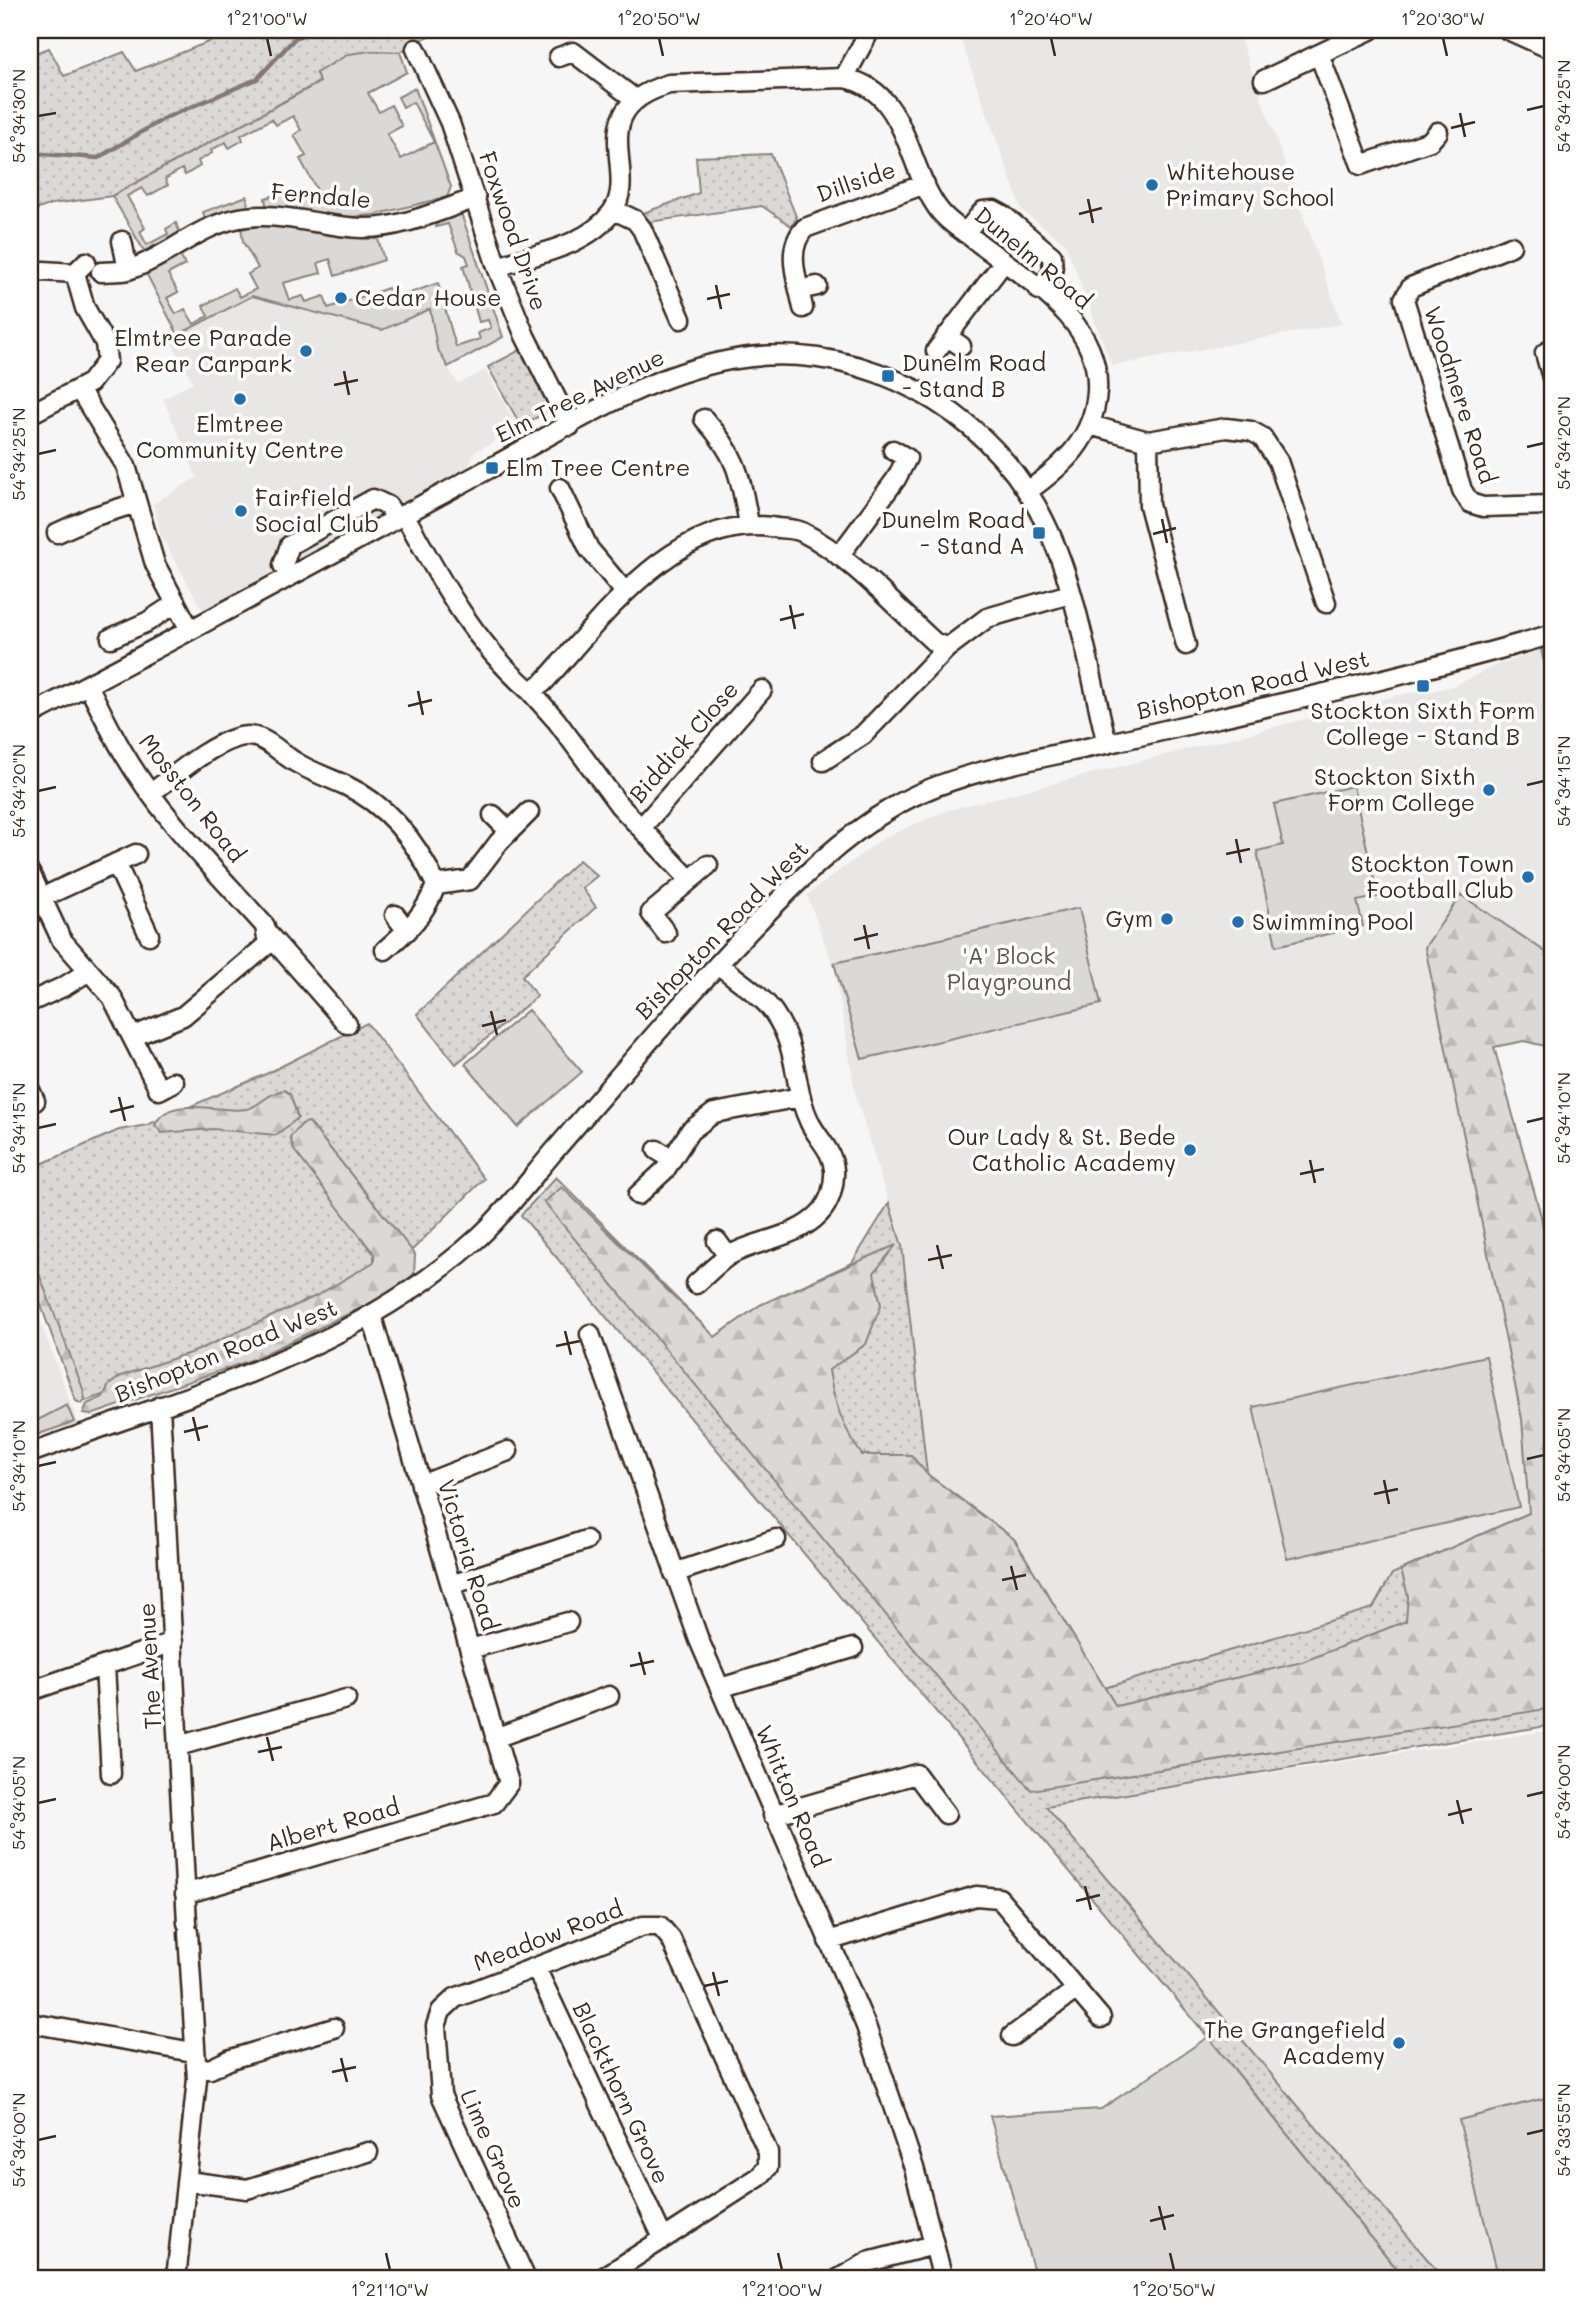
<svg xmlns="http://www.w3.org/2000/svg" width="1583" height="2309" font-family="Mali,sans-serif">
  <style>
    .built { fill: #e9e7e6 }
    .grass { fill: url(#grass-dots); stroke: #8b827a; stroke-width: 2 }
    .forest { fill: url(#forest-firs); stroke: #8b827a; stroke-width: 2 }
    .green { fill: #dbd9d6; stroke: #8b827a; stroke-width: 2 }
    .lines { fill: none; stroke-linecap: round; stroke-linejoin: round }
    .stream { stroke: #847972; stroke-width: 4.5 }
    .minor-casing { stroke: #3b2a1e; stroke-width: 23 }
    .minor { stroke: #fff; stroke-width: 18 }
    .ticks { fill: none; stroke: #3b2a1e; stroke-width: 2.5 }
    .poi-dot { fill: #1f6fb2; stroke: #fff; stroke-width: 2.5 }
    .labels { text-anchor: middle; stroke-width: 7; stroke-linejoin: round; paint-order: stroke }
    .poi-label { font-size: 23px; fill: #3b2a1e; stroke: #fff; text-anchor: end }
    .street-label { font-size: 23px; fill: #3b2a1e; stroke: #fff }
    .park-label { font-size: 23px; fill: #63564c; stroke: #fff }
    .neatline { fill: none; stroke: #3b2a1e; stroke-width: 2.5 }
    .ticks-label { font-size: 18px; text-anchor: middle; fill: #3b2a1e }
  </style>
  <defs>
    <pattern id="grass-dots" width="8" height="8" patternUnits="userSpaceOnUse" patternTransform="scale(1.75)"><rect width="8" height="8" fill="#dbd9d6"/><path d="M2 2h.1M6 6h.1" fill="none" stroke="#bdbab7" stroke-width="1.8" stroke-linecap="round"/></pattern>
    <pattern id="forest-firs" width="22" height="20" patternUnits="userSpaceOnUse" patternTransform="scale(1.75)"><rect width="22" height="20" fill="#dbd9d6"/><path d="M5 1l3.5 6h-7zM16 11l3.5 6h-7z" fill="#bdbab7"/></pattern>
  </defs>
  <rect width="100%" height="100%" fill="#f7f6f6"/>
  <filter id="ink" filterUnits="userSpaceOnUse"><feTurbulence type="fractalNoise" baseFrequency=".0143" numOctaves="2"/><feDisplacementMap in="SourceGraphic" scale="14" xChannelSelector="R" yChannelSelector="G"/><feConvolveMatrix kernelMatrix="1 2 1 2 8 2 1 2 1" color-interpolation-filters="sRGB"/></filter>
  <g filter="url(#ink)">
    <!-- built -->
    <path class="built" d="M957,30H1237L1342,324L1112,366L1065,243L1022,211Z
      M252,296L382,330L430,309L437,348L458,384L485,370L513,418L508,434L475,452L467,470L203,611L160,534L153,504L197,477L163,399L193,382L170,340Z
      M1553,646V996L1465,983L1553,1321L1529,1513L1392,1574L1373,1608L1104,1689L1014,1539L927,1474L902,1246L856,1097L835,971L807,895L883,838L945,811L1407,693H1424L1456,685L1491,667Z
      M30,1293L78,1423L30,1439Z
      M1553,1730V2279H1444L1046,1807Z"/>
    <!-- grass -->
    <path class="grass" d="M238,30H432L434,33L400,52L370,51L316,74L321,81L112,196L52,204L30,212V55L49,48L64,76L124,52L136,71Z
      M771,154L797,219L791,226L762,206L649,222L643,213L699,193L696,157Z
      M520,350L552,409L521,426L488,367Z
      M1553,646V696L1541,650Z
      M579,860L597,876L582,888L596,907L522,976L537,996L456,1064L417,1014Z
      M367,1023L484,1179L389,1273L267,1336L80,1403L30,1267V1169L119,1130L147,1125L266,1074Z
      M556,1177L715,1337L760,1305L852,1263L889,1203L902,1246L927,1474L1014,1539L1104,1688L1373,1608L1392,1574L1529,1513L1553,1481V1725L1046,1807L1444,2279H1405L1208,2037L521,1215Z"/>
    <!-- forest -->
    <path class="forest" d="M1461,895L1553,957V1048L1524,1041L1494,1047L1541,1216L1553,1281V1708L1031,1790L544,1202L562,1187L715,1337L760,1305L896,1245L874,1273L881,1305L866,1344L829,1370C834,1403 843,1428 862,1455H911L927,1474L1014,1539L1116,1706L1302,1662L1406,1621L1408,1596L1401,1570L1529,1513L1522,1419L1425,947Z
      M284,1090L290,1094L298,1118L276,1135L213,1129L162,1133L155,1125C169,1093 219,1114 246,1109C260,1107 268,1092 284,1090Z
      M309,1122L415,1254L414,1274L392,1293L254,1359L91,1415L83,1413L87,1404L103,1397L109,1385L121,1376L196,1351L316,1296L374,1262V1254L294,1150L290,1137L302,1124Z
      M38,1271L83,1389L85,1399L82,1404L76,1401L32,1281L31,1277Z
      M67,1405L74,1422L30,1437V1424Z"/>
    <!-- green -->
    <path class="green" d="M370,51L400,52L407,72L368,93L379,112L391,105L402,126L387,134L401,159L434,142L413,102L403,107L398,97L415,88L451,187L447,197L374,215L349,217L266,205L265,198L292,191L298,200L317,190L300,159L306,156L294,135L301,130L293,116L276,125L272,119L241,135L243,140L229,148L226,142L211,150L212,153L198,161L200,166L185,175L182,169L165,179L168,185L148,196L142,188L127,196L145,228L140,232L147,245L168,234L166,229L176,223L180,234L144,251L112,196L320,82L316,73L349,54Z
      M247,196L248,207L206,222L203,212Z
      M458,204L503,337L448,367L437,348L430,309L382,330L252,296L178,335L145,271L179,253L185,265L168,274L178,292L167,298L176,314L185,309L194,324L208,316L203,306L235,288L240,297L256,289L248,274L258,268L243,242L241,226C287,223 332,236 378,239L384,260L335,276L330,259L318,263L321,273L283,283L289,300L303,296L306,302L324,296L328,308L388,288L394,305L406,301L404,295L438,283L456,347L480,339L478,333L491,328L488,320L479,322L463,266L469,264L466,256L458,251L448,224L436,227L438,211Z
      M1353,786L1378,897L1357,901L1363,926L1276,946L1257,851L1283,845L1274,804Z
      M1079,908L1101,1004L862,1059L834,963Z
      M528,1010L582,1072L518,1127L465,1064Z
      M1486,1356L1519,1507L1287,1559L1253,1407Z
      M1208,2037L1405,2279H1036L990,2116L1101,2109Z
      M1553,2096V2266L1499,2279L1459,2120Z"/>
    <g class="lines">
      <!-- stream -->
      <path class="stream" d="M30,153L98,158L165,118L257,79L295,38L314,30"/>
      <!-- minor casing -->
      <g class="minor-casing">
        <path id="minor" d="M1508,30L1553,50
          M416,49L450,123L497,267L525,336L570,426
          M1319,54L1361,165L1430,141L1438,132
          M559,57L573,52L636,100
          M844,78L868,34
          M1264,80L1370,30
          M614,210L635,220L642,229L681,319
          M965,233L983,211L994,210L1003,215L1052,256L1053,272L1039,290
          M122,241L128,270
          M1511,246L1411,287L1404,299L1462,490L1470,503L1483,507L1553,505
          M497,267C535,254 586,247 612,212C641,172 580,110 669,84L844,78C908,90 906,166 939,210C947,221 960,229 971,237C1021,277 1101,317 1097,391C1094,438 1064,465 1028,491
          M101,272C110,271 120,272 128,270C166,258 195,228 235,219C278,209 319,227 362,228C400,229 441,210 476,198
          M30,274L43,271L75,273L86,262
          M799,290L817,286
          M803,308C798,281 784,250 805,228L925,184
          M946,336L961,346
          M1553,348L1545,353L1553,381
          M936,351L1003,263
          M79,389L126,466L155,564L190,630
          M30,414L90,383L107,361L105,343L85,308L75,273
          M704,419C738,456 740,476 749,524
          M1090,425L1148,441L1226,428L1251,431L1262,437L1278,461L1326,603
          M1148,441L1149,505L1186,645
          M560,488L589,549L625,592
          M404,514C440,579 473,642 530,691L543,683C600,621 675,514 771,527C781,529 794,528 802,532C852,557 893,605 934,642L947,648L987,618L1070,594
          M57,533L92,517L136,503
          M839,556L896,479L907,458L893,450
          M289,577L283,565L290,545L373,499L388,506L396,518
          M111,638L147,622L176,603
          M530,691L556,720L619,805L690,880
          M30,715C185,634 339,550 494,466C568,426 645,376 730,360C844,338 965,395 1027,491C1074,561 1087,663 1107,744
          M823,761L863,735L947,648
          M151,793C176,775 206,747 236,738C262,729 277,752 297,763C312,772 329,778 345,785C389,806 417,842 436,885
          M493,815L509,831
          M642,827L762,690
          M116,863L149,935
          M30,873L61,939L112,997L132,1037L183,1016L268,944L265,926C216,871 160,816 123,752C110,730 99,707 88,685
          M41,898L136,854
          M395,915L407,931
          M666,933L651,913L708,865
          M269,935L347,1024
          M385,950C408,930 425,915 436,885L470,880L499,842L529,812
          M30,1002L65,986L89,971
          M132,1037L159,1090L174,1082
          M30,1090L35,1101
          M657,1150L672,1159
          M638,1195L665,1170L690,1131L714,1113L801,1097
          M717,1241L728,1256
          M696,1284C706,1275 717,1264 728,1256C757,1239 795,1239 819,1214C830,1203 835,1185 834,1170C833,1151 818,1139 810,1123C792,1086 800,1051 774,1013C761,994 735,979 718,964
          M590,1334L699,1640L866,2026L914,2168L943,2279
          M160,1406L187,1923
          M30,1453C185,1396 354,1351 479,1237C507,1211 531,1178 556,1149C620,1075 684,999 752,928C796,883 840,838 895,806C957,769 1048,758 1118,741C1263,707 1410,676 1553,634
          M421,1485L508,1451
          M674,1573L776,1539
          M451,1585L586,1540
          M470,1649L568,1622
          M105,1666L111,1774
          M720,1688L853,1648
          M30,1691L173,1642
          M495,1738L609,1696
          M178,1746L346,1699
          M773,1815L916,1774L946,1814
          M185,1894L494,1803L509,1783L372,1317
          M828,1941L976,1896L999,1898L1101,2018
          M536,1968L663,2238
          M30,2023L193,2052
          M1012,2036L1077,1989
          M196,2067L210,2069L231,2059L334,2028
          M187,2181L247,2189L368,2152
          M176,2279L197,2079L188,1932
          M526,2279L441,2095L436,2026L441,2011L455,1998L643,1926H660L671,1939L768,2152V2167L759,2177L601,2279
          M838,2279L868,2262L934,2245"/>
      </g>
      <!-- minor -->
      <use href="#minor" class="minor"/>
    </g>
  </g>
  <!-- ticks -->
  <path class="ticks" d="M267,38L271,56M659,38L663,56M1051,38L1055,56M1443,38L1447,56M1527,110L1544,106M1460,113L1465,137M38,116L56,113M1451,128L1475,122M1088,199L1093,223M1079,214L1102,208M716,285L721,309M707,299L730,294M344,371L349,395M334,385L358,380M1527,447L1544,443M38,454L56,450M1162,519L1167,543M1153,534L1176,528M790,605L795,629M780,620L804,614M418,691L423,715M408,706L432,700M1527,785L1544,781M38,791L56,787M1236,839L1241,863M1226,854L1250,849M864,925L869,949M854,940L878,934M491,1011L497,1035M482,1026L506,1020M119,1097L125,1121M110,1112L134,1106M1527,1122L1544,1118M38,1128L56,1124M1310,1160L1315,1183M1300,1174L1324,1169M937,1245L943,1269M928,1260L952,1255M565,1331L571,1355M556,1346L580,1341M193,1417L199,1441M184,1432L208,1426M1527,1459L1544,1455M38,1466L56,1462M1384,1480L1389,1504M1374,1494L1398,1489M1011,1566L1017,1590M1002,1580L1026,1575M639,1652L645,1675M630,1666L654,1661M267,1737L273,1761M258,1752L282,1747M1527,1796L1544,1792M1457,1800L1463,1824M38,1803L56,1799M1448,1815L1472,1809M1085,1886L1091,1910M1076,1901L1100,1895M713,1972L719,1996M704,1986L728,1981M341,2058L347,2082M332,2072L356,2067M1527,2134L1544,2130M38,2140L56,2136M1159,2206L1165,2230M1150,2221L1174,2215M386,2253L390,2270M778,2253L782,2270M1170,2253L1174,2270"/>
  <!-- markers -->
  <g class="poi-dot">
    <circle cx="1152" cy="185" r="7"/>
    <circle cx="341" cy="298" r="7"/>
    <circle cx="306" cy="351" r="7"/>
    <rect x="881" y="369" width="14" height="14" rx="3.5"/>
    <circle cx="240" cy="399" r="7"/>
    <rect x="485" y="461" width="14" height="14" rx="3.5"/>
    <circle cx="241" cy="511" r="7"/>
    <rect x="1032" y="526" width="14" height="14" rx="3.5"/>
    <rect x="1416" y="679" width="14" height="14" rx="3.5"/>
    <circle cx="1489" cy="790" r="7"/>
    <circle cx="1528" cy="877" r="7"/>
    <circle cx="1167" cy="919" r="7"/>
    <circle cx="1238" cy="922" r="7"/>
    <circle cx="1190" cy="1150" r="7"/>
    <circle cx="1399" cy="2043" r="7"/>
  </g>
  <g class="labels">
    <!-- poi labels -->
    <g class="poi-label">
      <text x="1166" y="180" text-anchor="start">Whitehouse<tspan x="1166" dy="26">Primary School</tspan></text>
      <text x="355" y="306" text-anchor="start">Cedar House</text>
      <text x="292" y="346">Elmtree Parade<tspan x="292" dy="26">Rear Carpark</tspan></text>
      <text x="902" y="371" text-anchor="start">Dunelm Road<tspan x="902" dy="26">- Stand B</tspan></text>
      <text x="240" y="432" text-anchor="middle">Elmtree<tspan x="240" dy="26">Community Centre</tspan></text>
      <text x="506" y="476" text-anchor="start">Elm Tree Centre</text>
      <text x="255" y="506" text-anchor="start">Fairfield<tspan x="255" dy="26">Social Club</tspan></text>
      <text x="1025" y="528">Dunelm Road<tspan x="1025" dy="26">- Stand A</tspan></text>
      <text x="1423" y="719" text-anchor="middle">Stockton Sixth Form<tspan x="1423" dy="26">College - Stand B</tspan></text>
      <text x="1475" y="785">Stockton Sixth<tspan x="1475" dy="26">Form College</tspan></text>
      <text x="1514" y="872">Stockton Town<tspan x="1514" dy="26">Football Club</tspan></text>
      <text x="1153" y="927">Gym</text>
      <text x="1252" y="930" text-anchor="start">Swimming Pool</text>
      <text x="1176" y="1145">Our Lady &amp; St. Bede<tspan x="1176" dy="26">Catholic Academy</tspan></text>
      <text x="1385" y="2038">The Grangefield<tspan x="1385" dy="26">Academy</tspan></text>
    </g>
    <!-- street labels -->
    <g class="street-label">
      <text transform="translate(856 182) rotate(-19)" y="8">Dillside</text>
      <text transform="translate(321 196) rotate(5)" y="8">Ferndale</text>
      <text transform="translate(513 231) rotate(71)" y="8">Foxwood Drive</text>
      <text transform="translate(1033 258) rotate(40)" y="8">Dunelm Road</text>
      <text transform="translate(1460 395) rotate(72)" y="8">Woodmere Road</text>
      <text transform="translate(580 396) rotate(-26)" y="8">Elm Tree Avenue</text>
      <text transform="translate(1253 685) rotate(-13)" y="8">Bishopton Road West</text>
      <text transform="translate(684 742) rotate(-49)" y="8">Biddick Close</text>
      <text transform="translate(192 798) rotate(52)" y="8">Mosston Road</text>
      <text transform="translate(722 930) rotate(-46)" y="8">Bishopton Road West</text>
      <text transform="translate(226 1351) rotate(-22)" y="8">Bishopton Road West</text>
      <text transform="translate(468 1555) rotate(73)" y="8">Victoria Road</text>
      <text transform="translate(150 1666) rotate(-93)" y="8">The Avenue</text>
      <text transform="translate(792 1796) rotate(67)" y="8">Whitton Road</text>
      <text transform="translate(333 1825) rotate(-16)" y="8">Albert Road</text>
      <text transform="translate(548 1936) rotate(-21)" y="8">Meadow Road</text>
      <text transform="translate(621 2093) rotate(65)" y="8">Blackthorn Grove</text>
      <text transform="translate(493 2149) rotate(66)" y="8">Lime Grove</text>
    </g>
    <!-- park labels -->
    <g class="park-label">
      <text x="1009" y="964">'A' Block<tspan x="1009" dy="26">Playground</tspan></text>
    </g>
  </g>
  <!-- margin -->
  <rect width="1583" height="2309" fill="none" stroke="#fff" stroke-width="77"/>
  <rect x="38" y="38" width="1506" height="2232" class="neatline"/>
  <g class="ticks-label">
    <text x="267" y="25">1°21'00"W</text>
    <text x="659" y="25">1°20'50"W</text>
    <text x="1051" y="25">1°20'40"W</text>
    <text x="1443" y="25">1°20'30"W</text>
    <text transform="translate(1564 106) rotate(-90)" y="6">54°34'25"N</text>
    <text transform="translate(19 116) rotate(-90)" y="6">54°34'30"N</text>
    <text transform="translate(1564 443) rotate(-90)" y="6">54°34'20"N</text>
    <text transform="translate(19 454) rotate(-90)" y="6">54°34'25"N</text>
    <text transform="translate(1564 781) rotate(-90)" y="6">54°34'15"N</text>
    <text transform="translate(19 791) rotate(-90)" y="6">54°34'20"N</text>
    <text transform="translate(1564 1118) rotate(-90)" y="6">54°34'10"N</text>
    <text transform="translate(19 1128) rotate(-90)" y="6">54°34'15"N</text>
    <text transform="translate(1564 1455) rotate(-90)" y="6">54°34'05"N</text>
    <text transform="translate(19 1466) rotate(-90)" y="6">54°34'10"N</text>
    <text transform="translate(1564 1792) rotate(-90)" y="6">54°34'00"N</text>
    <text transform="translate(19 1803) rotate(-90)" y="6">54°34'05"N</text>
    <text transform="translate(1564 2130) rotate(-90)" y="6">54°33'55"N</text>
    <text transform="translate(19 2140) rotate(-90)" y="6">54°34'00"N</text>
    <text x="390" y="2296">1°21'10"W</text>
    <text x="782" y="2296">1°21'00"W</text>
    <text x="1174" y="2296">1°20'50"W</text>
  </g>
</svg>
